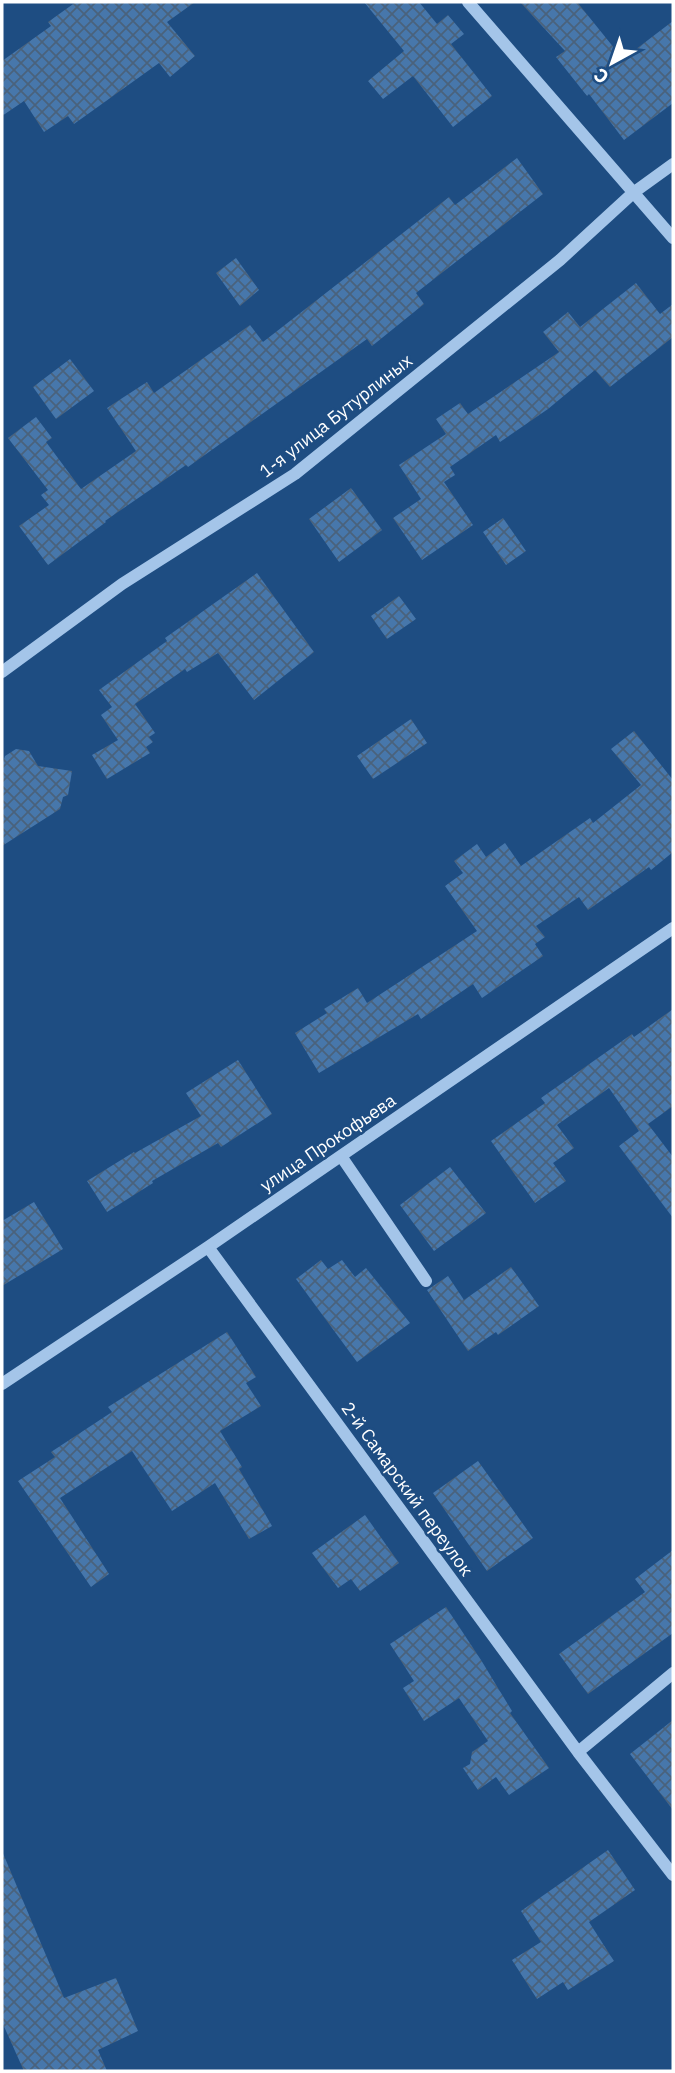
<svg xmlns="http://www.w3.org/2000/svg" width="675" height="2073" font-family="'IBM Plex Sans',sans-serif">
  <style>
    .building { fill: url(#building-cross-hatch) }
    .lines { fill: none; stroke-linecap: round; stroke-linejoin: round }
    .minor { stroke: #a4c5e9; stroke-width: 12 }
    .labels { text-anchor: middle; stroke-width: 5; stroke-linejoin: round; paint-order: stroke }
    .street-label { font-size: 18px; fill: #fff; stroke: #1e4d82 }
  </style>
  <defs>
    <pattern id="building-cross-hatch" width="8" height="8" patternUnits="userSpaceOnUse" patternTransform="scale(1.75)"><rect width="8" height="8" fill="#4777ab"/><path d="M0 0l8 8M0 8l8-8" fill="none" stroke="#4a627c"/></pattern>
  </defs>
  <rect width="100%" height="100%" fill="#1e4d82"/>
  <!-- building -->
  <path class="building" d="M76,2H195L167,22L195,56L170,77L159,63L74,124L68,116L44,132L24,101L2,116V61L51,26L48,22Z
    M364,2H419L437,24L448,15L464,34L451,44L492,96L453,127L413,76L383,99L368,81L404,51Z
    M520,2H577L623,59L673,21V103L624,140L589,94L587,96L556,57L565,51Z
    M517,158L543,194L416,293L424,304L372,346L367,339L188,467L186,465L105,521L106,522L48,565L19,526L49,505L41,495L48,490L8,438L36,417L52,438L46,442L81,489L136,451L107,408L147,382L154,393L250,325L263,342L449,197L455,205Z
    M236,258L259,290L240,306L216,273Z
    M636,283L660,314L673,304V337L610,387L595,370L548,409L500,442L496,435L450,467L455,475L444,482L473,525L422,560L393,518L421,499L399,465L446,434L436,419L460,403L468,414L559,352L543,332L568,312L580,327Z
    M70,359L94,391L56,419L33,387Z
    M351,488L382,530L339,562L309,519Z
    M503,518L526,551L506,565L483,532Z
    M257,573L314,652L254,700L218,653L187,672L185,669L135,704L155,733L149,737L153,742L146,747L150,753L107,779L92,755L118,740L101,715L112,707L99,690L167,641L165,638Z
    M399,596L416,619L387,639L371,616Z
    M411,719L427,743L373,779L357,756Z
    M634,731L673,780V852L651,870L649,867L588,910L579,897L536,926L545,937L535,944L543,956L482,998L473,984L421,1019L418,1014L319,1073L295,1033L327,1013L324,1009L358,988L367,1003L477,931L445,886L463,873L454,861L477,844L486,857L505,843L521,866L590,818L593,823L641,785L611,749Z
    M16,749L29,751L38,766L72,771L68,795L63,797L60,809L2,846V766L5,756Z
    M673,1009V1106L648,1124L673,1157V1218L619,1146L647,1125L639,1131L609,1088L557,1125L574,1148L553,1163L566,1181L535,1203L491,1141L545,1103L541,1098L632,1034L634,1037Z
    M238,1060L272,1114L221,1147L218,1143L152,1181L153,1183L107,1212L87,1181L134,1152L135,1153L201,1116L186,1093Z
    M450,1167L486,1213L434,1251L400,1205Z
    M34,1202L63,1249L2,1286V1221Z
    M321,1260L328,1269L342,1260L355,1277L366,1268L410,1323L357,1362L296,1279Z
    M511,1267L539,1306L498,1335L496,1332L468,1351L427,1290L448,1276L464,1300Z
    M227,1332L256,1377L246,1383L261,1406L220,1431L242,1467L239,1469L272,1526L249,1539L215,1483L172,1511L132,1451L60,1498L109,1574L91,1587L18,1481L55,1457L51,1452L112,1412L108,1407Z
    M478,1461L533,1538L487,1571L433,1493Z
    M365,1515L399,1563L360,1591L351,1579L338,1588L312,1553Z
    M673,1550V1633L588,1694L559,1654L645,1592L635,1579Z
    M446,1607L481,1660L512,1711L510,1713L549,1768L509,1795L496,1777L478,1790L463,1768L470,1764L472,1752L488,1741L459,1698L424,1721L403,1688L414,1681L390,1644Z
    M673,1720V1810L630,1754Z
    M608,1850L635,1890L589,1922L614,1961L568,1990L563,1982L537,1999L512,1960L541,1942L521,1911Z
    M2,1851L64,1998L116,1978L138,2031L98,2050L107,2071H24L2,2022Z"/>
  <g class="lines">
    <!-- minor -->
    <path class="minor" d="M468,2L673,238
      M2,672L122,584L295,474L560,260L633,193L673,164
      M341,1156L426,1281
      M208,1247L578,1752L673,1875
      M2,1384L208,1247L673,928
      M578,1752L673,1673"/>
  </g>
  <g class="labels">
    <!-- street labels -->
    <g class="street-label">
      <text transform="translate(336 416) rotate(-38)" y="6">1-я улица Бутурлиных</text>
      <text transform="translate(328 1143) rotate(-34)" y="6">улица Прокофьева</text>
      <text transform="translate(407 1489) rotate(54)" y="6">2-й Самарский переулок</text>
    </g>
  </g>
  <!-- border -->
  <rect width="675" height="2073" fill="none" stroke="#ffffff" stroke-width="7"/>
  <!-- north arrow -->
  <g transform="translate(612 63) rotate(220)" stroke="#1e4d82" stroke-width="5" paint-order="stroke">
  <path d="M0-5L12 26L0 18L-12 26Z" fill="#ffffff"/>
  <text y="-10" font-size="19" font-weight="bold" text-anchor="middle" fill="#ffffff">С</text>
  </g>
</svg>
